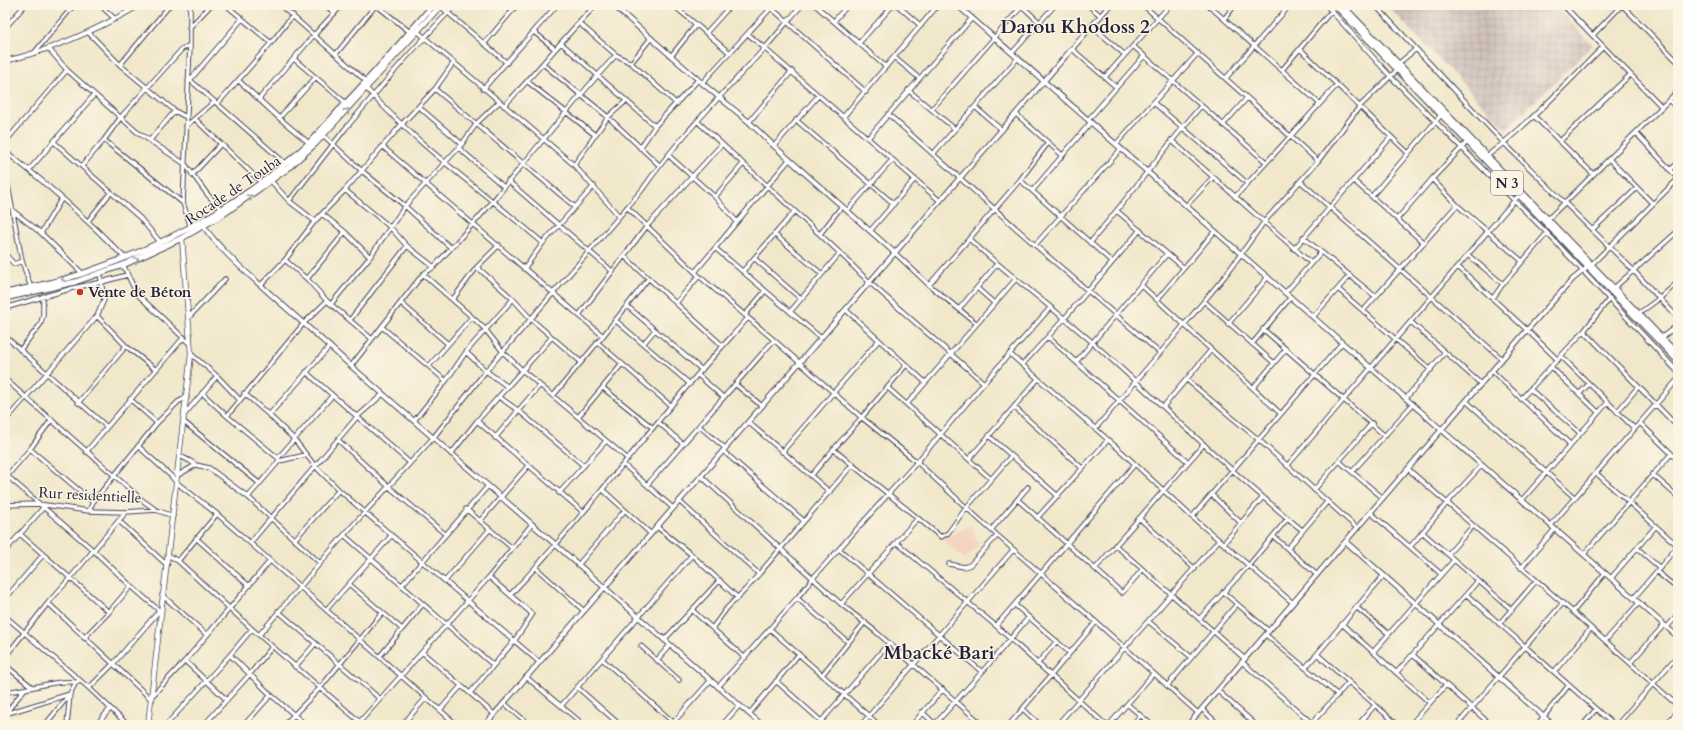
<svg xmlns="http://www.w3.org/2000/svg" width="1683" height="730" font-family="Cardo,serif">
  <style>
    .built { fill: #f3d4be }
    .industrial { fill: url(#industrial-grid) }
    .lines { fill: none; stroke-linecap: round; stroke-linejoin: round }
    .minor-casing { stroke: #414051; stroke-width: 5.5 }
    .tertiary-casing { stroke: #414051; stroke-width: 6 }
    .secondary-casing { stroke: #414051; stroke-width: 6 }
    .primary-casing { stroke: #414051; stroke-width: 7 }
    .minor { stroke: #fff; stroke-width: 3.5 }
    .tertiary { stroke: #fff; stroke-width: 4 }
    .secondary { stroke: #fff; stroke-width: 4.5 }
    .primary { stroke: #fff; stroke-width: 5 }
    .oneway { stroke: #9c9ca7 }
    .poi-dot { fill: #c8321e; stroke: #fcf5e5; stroke-width: 1.5 }
    .labels { text-anchor: middle; stroke-width: 3; stroke-linejoin: round; paint-order: stroke }
    .shield { fill: #fcf5e5; stroke: #63616e; stroke-width: 1 }
    .shield-label { font-size: 14px; font-weight: bold; fill: #22223b }
    .street-label { font-size: 15px; fill: #22223b; stroke: #fcf5e5 }
    .poi-label { font-size: 15px; font-weight: bold; fill: #22223b; stroke: #fcf5e5; text-anchor: start }
    .district-label { font-size: 19px; font-weight: bold; fill: #22223b; stroke: #fcf5e5 }
  </style>
  <defs>
    <pattern id="industrial-grid" width="8" height="8" patternUnits="userSpaceOnUse"><rect width="8" height="8" fill="#cfc0ba"/><path d="M0 4h8M4 0v8" fill="none" stroke="#b1a5a1"/></pattern>
  </defs>
  <rect width="100%" height="100%" fill="#fcf5e5"/>
  <filter id="ink" filterUnits="userSpaceOnUse"><feTurbulence type="fractalNoise" baseFrequency=".025" numOctaves="2"/><feDisplacementMap in="SourceGraphic" scale="8" xChannelSelector="R" yChannelSelector="G"/><feConvolveMatrix kernelMatrix="1 2 1 2 8 2 1 2 1" color-interpolation-filters="sRGB"/></filter>
  <filter id="wash" filterUnits="userSpaceOnUse"><feTurbulence type="fractalNoise" baseFrequency=".012" numOctaves="4" result="noise"/><feDisplacementMap in="SourceGraphic" scale="16" xChannelSelector="R" yChannelSelector="G"/><feGaussianBlur stdDeviation="0.9" result="paint"/><feColorMatrix in="noise" values="0 0 0 0 0 0 0 0 0 0 0 0 0 0 0 0 0 1.4 0 .05"/><feComposite in="paint" operator="in"/></filter>
  <g filter="url(#wash)">
    <rect width="100%" height="100%" fill="#f1e8cb"/>
    <!-- built -->
    <path class="built" d="M971,525L979,545L965,559L942,539Z"/>
    <!-- industrial -->
    <path class="industrial" d="M1387,5H1554L1593,45L1506,129Z"/>
  </g>
  <g filter="url(#ink)">
    <g class="lines">
      <!-- minor casing -->
      <g class="minor-casing">
        <path id="minor" d="M100,5L115,19
          M190,5V45L183,203L191,228
          M226,5L271,43
          M280,5L367,82
          M325,5L335,13
          M376,5L410,32
          M673,5L730,53
          M768,5L866,92
          M815,5L886,67
          M897,5L921,26
          M1021,5L1039,22
          M1088,5L1101,16
          M1143,5L1318,161
          M1208,5L1319,103
          M1326,5L1390,76L1547,233L1678,372
          M1375,5L1504,143L1633,270L1678,318
          M1563,5L1662,107
          M1622,5L1678,62
          M440,6L507,63
          M620,11L625,5
          M1224,19L1235,5
          M834,21L848,5
          M579,23L616,55L631,63L677,104
          M1092,26L1125,55
          M5,28L25,5
          M189,28L211,5
          M417,31L574,165L619,216
          M534,32L555,49
          M89,33L120,65L175,111L186,117
          M706,33L731,5
          M748,34L940,201
          M1593,35L1622,5
          M561,43L655,126
          M859,43L893,5
          M484,44L517,5
          M1133,46L1266,162
          M49,49L67,70L137,132L185,164L207,194L221,209
          M1072,49L1116,87
          M1300,49L1408,153
          M34,53L74,5
          M1012,53L1055,5
          M336,54L376,5
          M671,56L696,25
          M895,58L919,78
          M294,59L346,103
          M631,63L651,38
          M543,64L608,117L659,165
          M1398,64L1416,49
          M120,65L170,5
          M1282,70L1332,10
          M1105,77L1170,5
          M1226,78L1290,5
          M190,80L285,163
          M238,80L279,118L309,143
          M188,81L190,80L242,19
          M528,82L595,135
          M702,83L771,8
          M366,88C419,147 484,192 543,243
          M435,89L575,207
          M483,89L557,5
          M908,90L955,129
          M259,99L314,35L342,5
          M1669,100L1678,110
          M218,103L271,43L293,15
          M1154,103L1247,183
          M504,106C536,73 564,37 596,5
          M419,107L462,144
          M975,107L1002,130
          M932,109L1022,6
          M888,114L1035,245L1160,353
          M1016,114L1062,155
          M844,116L938,5
          M1534,116L1593,174
          M279,118L316,77
          M195,119L261,182
          M796,120L894,204
          M1088,120L1144,56
          M697,121L840,253L869,282L984,383
          M749,122L792,71
          M1223,125L1247,98
          M186,126L214,102
          M1636,133L1678,178
          M323,135L362,171L405,206L450,247
          M868,138L972,18
          M104,140L183,203
          M150,140L175,111
          M1171,140L1311,263
          M1560,141L1630,75
          M5,142L67,70
          M54,142L140,218L161,243
          M1116,144L1198,53
          M382,146L603,336
          M774,146L818,96
          M459,148L504,187
          M640,148L655,126L698,80
          M933,154L1018,58
          M5,155H10C51,187 89,221 125,258
          M668,155L715,197L737,222
          M1487,156C1529,124 1566,84 1603,47
          M1609,159L1653,204
          M574,165L608,117L626,101
          M82,166L104,140L121,117L182,49L190,45
          M5,170L22,261L14,264L5,254
          M29,170L94,95
          M1670,170L1678,163
          M192,175L220,145
          M1432,179L1457,205L1522,261
          M1020,180L1112,262
          M1353,180L1424,243
          M271,181L289,201L315,221
          M508,181L612,271
          M1300,181L1502,359
          M345,190L390,227L407,246L434,267
          M1033,190L1091,122
          M1372,196L1441,115
          M715,197L743,164
          M1235,197L1337,85
          M289,201L345,129L403,61L455,5
          M1186,206L1213,177
          M627,207L699,276L774,340L861,417L917,462L981,521L1096,622L1198,713
          M13,211L41,233L83,274
          M847,211L892,160
          M1117,211L1184,268
          M322,214L345,232L370,257
          M1398,218L1432,179L1467,142
          M88,221L111,192
          M1546,221L1678,91
          M1592,230L1637,188
          M870,231L915,179
          M41,233L62,198
          M774,234L822,274
          M820,234L842,206
          M1303,237L1376,297
          M969,239C1009,275 1052,307 1092,342C1162,404 1229,471 1302,530
          M1090,243C1128,198 1163,150 1201,106
          M1035,245L1121,149
          M715,248L821,338
          M1294,249L1391,137
          M895,253L929,285L976,323
          M1468,255L1503,284
          M624,256L723,346
          M754,258L801,299
          M285,260L307,279L327,301L372,339
          M22,261L31,288
          M123,265L137,294L190,344
          M1591,265L1678,179
          M477,267L513,299L531,319L581,362
          M1458,267L1527,330L1558,360
          M524,269L543,243L594,186
          M743,271L794,212
          M695,272L789,160
          M423,274L472,317L485,329L503,352L522,370L628,459
          M307,279L345,232
          M261,285L285,260L315,221L345,190L402,124L435,89L454,62
          M929,285L1020,180L1048,143
          M1141,285L1281,414
          M977,288L994,303
          M1614,288L1678,231
          M1338,289L1431,370
          M1285,293L1321,252
          M1493,298L1503,284L1547,233
          M453,299L477,267L499,245
          M1157,300L1215,231
          M1204,301L1274,363
          M401,303L448,344
          M676,303L699,276
          M331,304L370,257L405,206L462,144L477,123L499,102
          M627,306L702,370
          M5,308L73,288L102,282L127,275
          M959,309L997,264
          M846,310L925,382
          M1363,311L1457,205
          M790,312L840,253
          M1638,314L1660,298L1678,282
          M579,315L647,226L722,144
          M745,315L765,291
          M97,316L126,346L156,370
          M189,317L225,279
          M1313,317L1350,275
          M350,320L407,246
          M615,320L690,384
          M1411,322L1481,384
          M1228,324L1268,277
          M382,327L446,381
          M1263,329L1385,436
          M1584,331L1678,427
          M5,336L107,427
          M1048,337L1188,462
          M1661,338L1678,325
          M597,342L671,406
          M643,344L655,330
          M1252,344L1291,297
          M20,350L40,325L43,316V296
          M466,352L486,371L508,387
          M191,354L217,376L239,399
          M1010,354L1122,452L1192,517L1293,603
          M1561,356L1635,429
          M1076,362L1167,254
          M1022,365L1064,319L1140,230
          M351,366L416,283L423,274L434,267C453,245 474,224 493,201C533,152 573,102 616,55
          M429,366L472,317
          M1551,367L1598,412
          M1492,371L1571,445
          M306,372L409,462
          M698,375L723,397
          M5,379L142,500L156,510
          M1187,380L1259,440L1357,528
          M735,384L762,406
          M603,388L653,428
          M888,388L991,479
          M1253,388L1286,349
          M1530,389L1580,433
          M202,393L227,416L278,458L279,461L306,455
          M244,393L269,415L294,439L315,466L339,490L539,662
          M1579,394L1589,384
          M553,396L603,336L648,279
          M499,397L519,411L584,466
          M1406,398L1445,352
          M130,399L157,423
          M1521,399L1584,331L1610,298
          M1466,401L1575,498
          M78,403L126,346
          M907,404L1015,280
          M1014,407L1082,468
          M1163,407L1211,350
          M1617,412L1638,387
          M184,415L217,376
          M269,415L330,346
          M227,416L304,323L327,301
          M578,417L622,364
          M5,421L97,316L104,300L100,273
          M414,421L446,381L466,352L513,299
          M477,421L583,512
          M184,422L259,483
          M658,422L682,443
          M748,422L830,492
          M1640,423L1678,460
          M699,426L725,448
          M1095,429L1184,325L1225,276L1264,222L1318,161L1360,106L1397,70
          M989,436L1058,496
          M495,438L540,385
          M338,440L388,486L445,534
          M138,446L171,476L177,483L217,514L457,725
          M30,449L93,502
          M833,449L941,537L948,533L966,508L1011,456
          M723,451L804,521
          M86,452L107,427L184,337
          M782,452L879,340
          M451,454L477,421L552,337
          M180,456L190,461L196,465L209,468L248,497L320,563
          M278,458L332,396
          M969,459L1038,379
          M1339,461L1383,498
          M624,465L673,508
          M1287,466L1519,195
          M1408,469L1573,612L1678,706
          M1352,472L1413,404
          M1596,473L1678,546
          M5,474L93,550L131,586L161,612
          M1652,474L1678,497
          M178,475L196,465
          M7,476L30,449L52,419
          M701,476L841,604L918,518
          M811,476C842,438 876,403 906,365
          M647,485L774,340
          M603,490L651,534
          M1314,490L1372,423
          M559,493L606,441
          M1212,495L1241,523
          M248,497L279,461
          M1018,500L1122,593L1142,570
          M1522,500L1608,402
          M679,501L759,574
          M5,505L38,504L89,511L126,512L156,510L173,516
          M466,509L512,548
          M89,511L93,502L157,423L178,402L187,397
          M1371,513L1441,574
          M1192,517L1342,343
          M1037,518L1108,440
          M1139,518L1195,569
          M119,521L167,565
          M480,521L528,466
          M1551,525L1678,379
          M657,527L692,555L738,598
          M991,530L1028,487
          M1422,532L1512,610
          M20,534L109,612
          M344,535L493,665
          M1273,536L1317,575
          M196,538L249,586
          M294,540L339,490
          M250,543L357,417L383,394
          M897,543L996,626L1106,725
          M1224,543L1263,497
          M1115,545L1245,659
          M1410,547L1447,503L1482,465
          M1288,548L1327,502
          M1637,548L1660,568
          M839,549L982,672
          M5,551L43,508
          M1448,554L1473,526
          M1584,554L1671,454
          M168,555L178,561L252,629L360,722
          M178,561L217,514
          M949,564L964,567L970,565L997,536
          M578,565L625,510
          M536,568L584,611
          M1521,568L1555,529
          M1095,569L1204,444
          M1657,572L1678,589
          M1611,578L1656,526
          M445,581L490,529
          M349,584L402,629
          M402,585L488,486
          M1223,592L1269,631
          M162,595L207,635
          M510,595C567,535 618,470 670,407C695,376 722,347 748,318
          M1467,595L1614,725
          M797,598L848,642
          M1634,598L1678,546
          M5,599L43,555
          M48,603L152,700
          M841,604L875,631L983,725
          M1015,605L1070,653
          M1356,607L1389,634
          M326,610L391,536
          M692,610L745,658
          M278,611L379,698
          M1573,612L1605,573
          M5,616L89,688L128,725
          M1199,619L1249,565L1288,518
          M1148,621L1191,657
          M1342,624L1430,703
          M1499,624L1536,581
          M996,626L1135,464
          M713,627L727,608L746,589L853,464
          M1667,627L1678,615
          M770,629L879,725
          M259,635L344,535L433,438L486,371L642,190C678,138 722,95 764,49C777,35 789,19 802,5
          M1266,635L1338,695
          M84,638L109,612L131,586
          M664,640L720,580
          M1605,641L1639,603
          M641,646L679,680
          M422,652L494,714
          M1373,652L1454,560
          M1317,654L1398,725
          M230,655L271,695L306,725
          M1413,655L1491,725
          M380,656L423,604
          M5,657L48,603L71,577L126,512
          M602,659L673,722
          M657,660L670,645
          M185,661L227,700
          M1242,662L1314,725
          M1630,663L1664,625
          M1037,664L1057,641
          M5,665L32,687
          M295,667L315,644
          M1306,667L1384,575
          M1397,672L1478,581
          M1554,672L1591,628
          M822,675L865,622
          M526,677L584,725
          M776,681L821,721
          M1167,686L1237,604
          M577,687L620,725
          M718,687L797,598L813,578L917,462L984,383L1050,308
          M89,688L113,664L159,611
          M1218,691L1256,725
          M5,692C29,690 52,680 76,682
          M470,693L515,640L532,615L530,612L489,577
          M152,696L185,661L270,561
          M504,703L530,725
          M1127,704L1152,725
          M561,706L692,555
          M1023,709L1040,725
          M1202,709L1219,725
          M440,710L461,686
          M922,712L936,725
          M5,714L70,694L67,725
          M5,714L24,690
          M749,714L799,654
          M1671,718L1678,724
          M1363,719L1371,725
          M935,724L982,672L1029,617
          M1311,724L1349,682
          M45,725L70,694L76,682H78
          M96,725L110,709
          M166,725L230,655L252,629
          M204,725L250,674L272,647
          M244,725L271,695
          M284,725L320,688L382,613
          M357,725L489,577L532,524
          M402,725L426,698
          M671,725L711,680
          M722,725L739,706
          M818,725L889,643
          M861,725L1013,550
          M912,725L943,689
          M1009,725L1096,622
          M1057,725L1219,540
          M1109,725L1153,674
          M1132,725L1140,716
          M1358,725L1375,705
          M1410,725L1446,685
          M1457,725L1562,604
          M1537,725L1569,685
          M1583,725L1596,709
          M1617,725L1678,655
          M1666,725L1678,711"/>
      </g>
      <!-- tertiary casing -->
      <g class="tertiary-casing">
        <path id="tertiary" d="M613,5L702,83L749,122L774,146L895,253
          M957,5L1678,637
          M5,61C53,50 97,30 140,5
          M202,224C217,246 237,264 257,282C288,310 320,337 351,366L762,725
          M1346,542L1553,725
          M485,725L1110,5
          M1188,725L1527,330L1573,279L1588,267"/>
      </g>
      <!-- secondary casing -->
      <g class="secondary-casing">
        <path id="secondary" d="M148,725L191,354L182,238"/>
      </g>
      <!-- primary casing -->
      <g class="primary-casing">
        <path id="primary" d="M1335,5L1519,195L1678,361
          M1342,5L1678,355
          M5,293C31,287 59,282 84,273C165,246 248,201 310,142C323,129 334,115 347,102C377,70 405,38 433,5
          M5,298L75,282L123,265L182,238L225,213L287,169L315,144L441,5"/>
      </g>
      <!-- minor -->
      <use href="#minor" class="minor"/>
      <!-- tertiary -->
      <use href="#tertiary" class="tertiary"/>
      <!-- secondary -->
      <use href="#secondary" class="secondary"/>
      <!-- primary -->
      <use href="#primary" class="primary"/>
    </g>
    <!-- one-way arrows -->
    <defs><path id="oneway-chevron" d="M-2-3.5L2.5 0L-2 3.5" fill="none" stroke-width="1.6" stroke-linecap="round" stroke-linejoin="round"/></defs>
    <g class="oneway">
      <use href="#oneway-chevron" transform="translate(347 111) rotate(-48)"/>
      <use href="#oneway-chevron" transform="translate(250 197) rotate(-34)"/>
      <use href="#oneway-chevron" transform="translate(136 260) rotate(-23)"/>
      <use href="#oneway-chevron" transform="translate(64 279) rotate(165)"/>
    </g>
  </g>
  <!-- markers -->
  <circle class="poi-dot" cx="80" cy="292" r="4"/>
  <g class="labels">
    <!-- shield labels -->
    <rect class="shield" x="1491" y="171" width="32" height="24" rx="3"/>
    <g class="shield-label">
      <text x="1507" y="188">N 3</text>
    </g>
    <!-- street labels -->
    <g class="street-label">
      <text transform="translate(233 190) rotate(-34)" y="5">Rocade de Touba</text>
      <text transform="translate(90 495) rotate(3)" y="5">Rur residentielle</text>
    </g>
    <!-- poi labels -->
    <g class="poi-label">
      <text x="88" y="297">Vente de Béton</text>
    </g>
    <!-- district labels -->
    <g class="district-label">
      <text x="1075" y="33">Darou Khodoss 2</text>
      <text x="939" y="659">Mbacké Bari</text>
    </g>
  </g>
  <!-- margin -->
  <rect width="1683" height="730" fill="none" stroke="#fcf5e5" stroke-width="20"/>
</svg>
